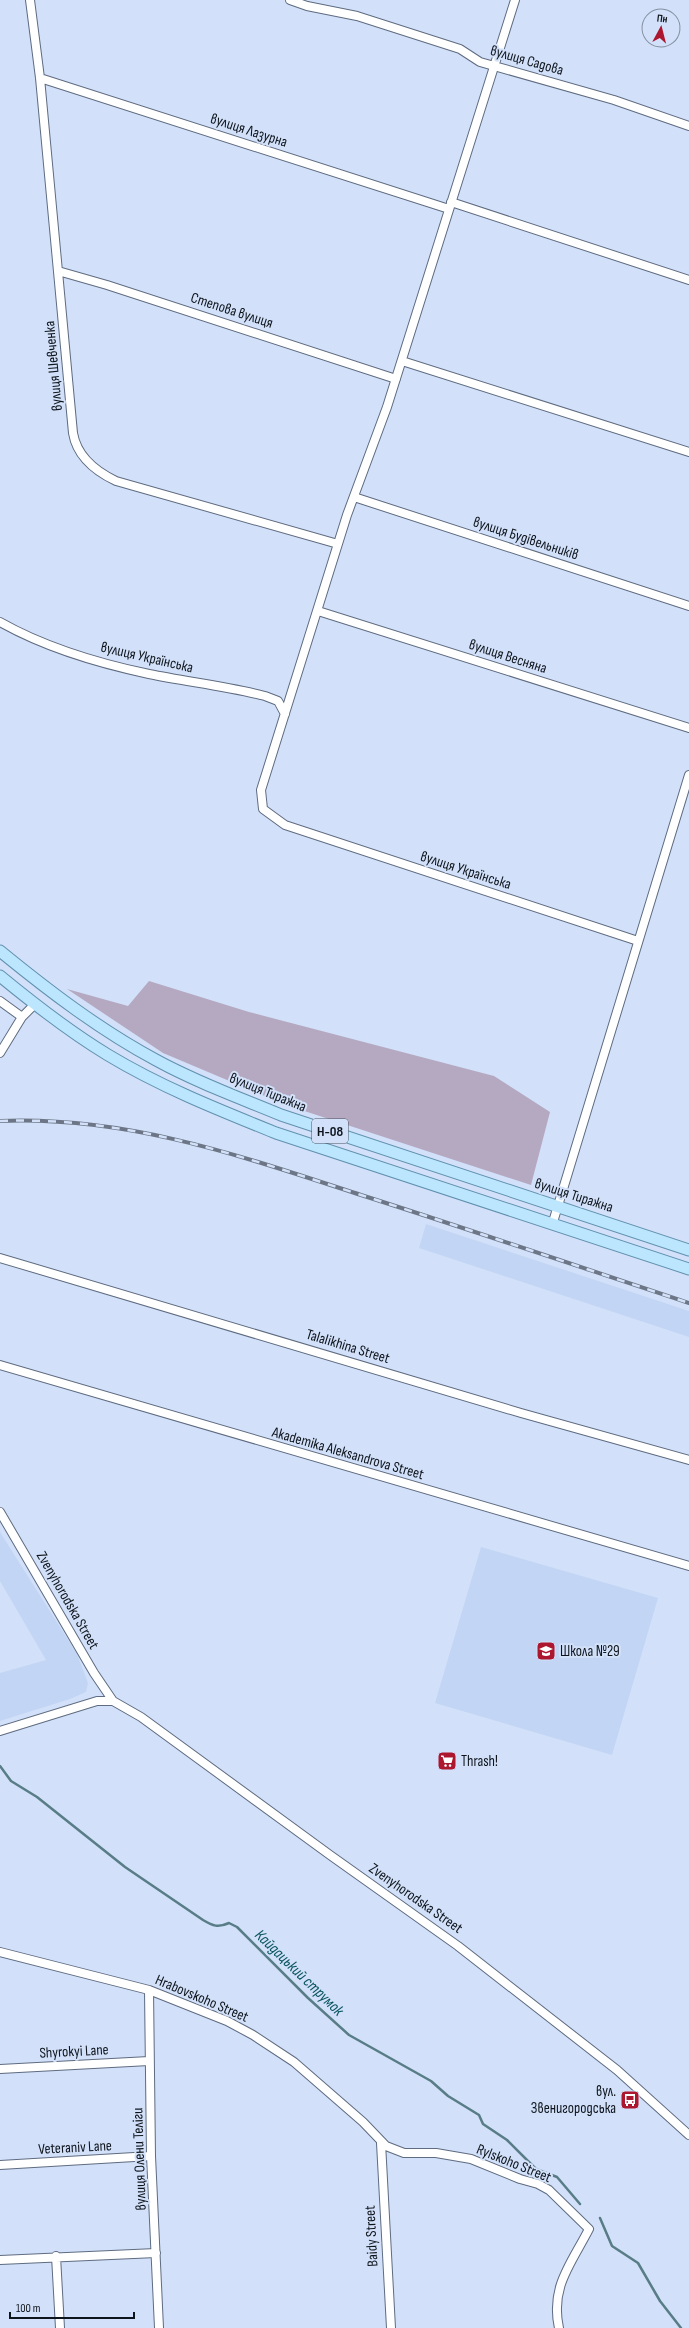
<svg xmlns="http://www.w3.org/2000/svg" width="689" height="2328" font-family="'Sofia Sans Condensed',sans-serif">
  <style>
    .built { fill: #c2d5f4 }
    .green { fill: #b5a9c2 }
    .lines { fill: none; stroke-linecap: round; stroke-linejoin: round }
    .stream { stroke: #587d87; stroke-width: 2.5 }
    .minor-casing { stroke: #5e6b80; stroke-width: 10 }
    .major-casing { stroke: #6291af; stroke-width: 13 }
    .minor { stroke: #fff; stroke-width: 8 }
    .major { stroke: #bce5fe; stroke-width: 11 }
    .rail-casing { stroke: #6c7686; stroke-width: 4 }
    .rail { stroke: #d2e1f9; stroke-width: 2.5; stroke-dasharray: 8; stroke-linecap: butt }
    .labels { text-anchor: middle; stroke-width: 4; stroke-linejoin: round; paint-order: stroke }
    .shield { fill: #d2e1f9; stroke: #49525e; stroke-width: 1 }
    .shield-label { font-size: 14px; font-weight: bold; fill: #0e141c }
    .street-label { font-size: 15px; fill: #0e141c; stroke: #d2e1f9 }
    .poi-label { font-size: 15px; fill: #0e141c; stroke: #d2e1f9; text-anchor: start }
    .water-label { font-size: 16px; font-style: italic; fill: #09545f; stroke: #d2e1f9 }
  </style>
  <rect width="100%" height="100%" fill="#d2e1f9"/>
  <!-- built -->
  <path class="built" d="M426,1224L689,1311V1337L419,1248Z
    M0,1532L77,1654L88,1683L86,1692L70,1699L0,1721V1673L46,1660L0,1581Z
    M481,1547L658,1598L612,1755L435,1703Z"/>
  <!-- green -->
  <path class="green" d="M149,981L249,1012L494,1076L550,1112L531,1185L286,1105L163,1053L67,989L128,1006Z"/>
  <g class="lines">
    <!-- stream -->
    <path class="stream" d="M0,1766L11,1781L37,1797L125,1867L203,1920C213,1926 218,1928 229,1923L237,1927L308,1998L349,2035L431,2081L448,2096L479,2115L483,2124L507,2140L536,2169L557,2177L580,2204
      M600,2218L612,2246L638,2263L660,2301L681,2328"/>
    <!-- minor casing -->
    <g class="minor-casing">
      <path id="minor" d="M30,0L40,78L73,433C77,457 95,471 116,481L338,544
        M290,0L307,6L357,16L460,49L480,62L614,100L689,126
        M515,0L387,407L347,515L261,790L263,809L285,825L638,941
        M40,78L449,209
        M451,202L689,280
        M58,271L107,285L396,379
        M402,361L689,452
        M354,497L689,606
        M318,611L689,728
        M0,622C46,648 97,663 149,674C188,682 227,686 265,696L278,701L285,714
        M0,1001L22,1017
        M0,1053L22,1017L35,1004
        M553,1222L689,775
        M0,1258L521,1413L689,1460
        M0,1365L689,1566
        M0,1512L94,1673L113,1701L141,1717L330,1855L458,1946L617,2070L689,2135
        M0,1731L97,1701H113
        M0,1952L149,1990L227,2021L253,2035L294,2062L363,2122L386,2146L404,2153H436L471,2159L520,2179L538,2184L549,2190L589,2229C571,2264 550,2287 559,2328
        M149,1990L151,2156L159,2328
        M0,2069L149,2061
        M381,2143L391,2328
        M0,2165L151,2156
        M56,2256L60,2328
        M0,2260L156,2253"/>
    </g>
    <!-- major casing -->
    <g class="major-casing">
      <path id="major" d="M0,951C49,991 100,1030 156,1060C196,1082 240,1098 281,1115L689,1250
        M0,976C34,1004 70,1032 108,1055C161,1087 219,1110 276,1133L689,1269"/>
    </g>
    <!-- minor -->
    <use href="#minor" class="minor"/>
    <!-- major -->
    <use href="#major" class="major"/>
    <!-- rail casing -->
    <g class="rail-casing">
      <path id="rail" d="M0,1121C128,1116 241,1156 361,1195C471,1230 580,1267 689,1303"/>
    </g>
    <!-- rail -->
    <use href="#rail" class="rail"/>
  </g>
  <!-- icons -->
  <defs>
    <g id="school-square" transform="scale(1)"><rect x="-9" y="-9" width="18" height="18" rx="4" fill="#ac162f" stroke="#d2e1f9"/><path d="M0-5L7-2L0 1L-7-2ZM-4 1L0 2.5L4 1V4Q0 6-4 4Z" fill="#fff"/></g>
    <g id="supermarket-square" transform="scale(1)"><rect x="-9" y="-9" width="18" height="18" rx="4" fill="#ac162f" stroke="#d2e1f9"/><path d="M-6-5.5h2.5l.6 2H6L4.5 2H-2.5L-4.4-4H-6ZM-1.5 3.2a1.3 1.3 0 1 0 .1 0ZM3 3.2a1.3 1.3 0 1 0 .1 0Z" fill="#fff"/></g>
    <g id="bus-square" transform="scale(1)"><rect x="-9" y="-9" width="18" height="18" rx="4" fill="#ac162f" stroke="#d2e1f9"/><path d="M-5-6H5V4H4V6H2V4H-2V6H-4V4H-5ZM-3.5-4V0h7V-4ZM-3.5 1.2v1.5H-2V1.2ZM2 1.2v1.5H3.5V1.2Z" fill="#fff"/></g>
  </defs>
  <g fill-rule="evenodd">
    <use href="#school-square" x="546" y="1651"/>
    <use href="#supermarket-square" x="447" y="1761"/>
    <use href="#bus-square" x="630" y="2100"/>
  </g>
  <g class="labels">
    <!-- shield labels -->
    <rect class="shield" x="312" y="1119" width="36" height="24" rx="3"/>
    <g class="shield-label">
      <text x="330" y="1136">Н-08</text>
    </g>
    <!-- street labels -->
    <g class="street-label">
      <text transform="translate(527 60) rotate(16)" y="5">вулиця Садова</text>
      <text transform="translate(249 130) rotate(18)" y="5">вулиця Лазурна</text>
      <text transform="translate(232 310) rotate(18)" y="5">Степова вулиця</text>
      <text transform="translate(53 366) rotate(-95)" y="5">вулиця Шевченка</text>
      <text transform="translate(526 538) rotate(18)" y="5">вулиця Будівельників</text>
      <text transform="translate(508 656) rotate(18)" y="5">вулиця Весняна</text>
      <text transform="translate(147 657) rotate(13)" y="5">вулиця Українська</text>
      <text transform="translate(466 870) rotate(18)" y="5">вулиця Українська</text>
      <text transform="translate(268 1092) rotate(22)" y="5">вулиця Тиражна</text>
      <text transform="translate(574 1195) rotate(18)" y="5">вулиця Тиражна</text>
      <text transform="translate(348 1346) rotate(17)" y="5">Talalikhina Street</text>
      <text transform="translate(348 1453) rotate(16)" y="5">Akademika Aleksandrova Street</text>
      <text transform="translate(68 1600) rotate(60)" y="5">Zvenyhorodska Street</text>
      <text transform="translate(416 1898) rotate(35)" y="5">Zvenyhorodska Street</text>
      <text transform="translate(202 1998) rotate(23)" y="5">Hrabovskoho Street</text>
      <text transform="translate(74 2051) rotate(-3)" y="5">Shyrokyi Lane</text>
      <text transform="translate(75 2147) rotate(-3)" y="5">Veteraniv Lane</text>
      <text transform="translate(139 2159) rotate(-92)" y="5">вулиця Олени Теліги</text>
      <text transform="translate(514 2163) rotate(22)" y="5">Rylskoho Street</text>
      <text transform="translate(371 2236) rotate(-93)" y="5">Baidy Street</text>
    </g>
    <!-- poi labels -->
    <g class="poi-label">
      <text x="560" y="1656">Школа №29</text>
      <text x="461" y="1766">Thrash!</text>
      <text x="616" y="2096" text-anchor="end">вул.<tspan x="616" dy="17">Звенигородська</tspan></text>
    </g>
    <!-- water labels -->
    <g class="water-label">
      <text transform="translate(300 1972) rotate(44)" y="6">Кайдацький струмок</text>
    </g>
  </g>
  <!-- north arrow -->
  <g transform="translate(661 28) rotate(7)"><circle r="19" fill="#d2e1f9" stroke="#848fa1"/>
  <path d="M0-3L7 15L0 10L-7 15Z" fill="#ac162f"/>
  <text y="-6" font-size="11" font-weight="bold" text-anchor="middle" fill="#0e141c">Пн</text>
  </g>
  <!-- scale -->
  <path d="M10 2312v6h124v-6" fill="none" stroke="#0e141c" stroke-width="2"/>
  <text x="16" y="2312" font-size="12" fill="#0e141c" stroke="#d2e1f9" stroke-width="3" paint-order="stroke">100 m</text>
</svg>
